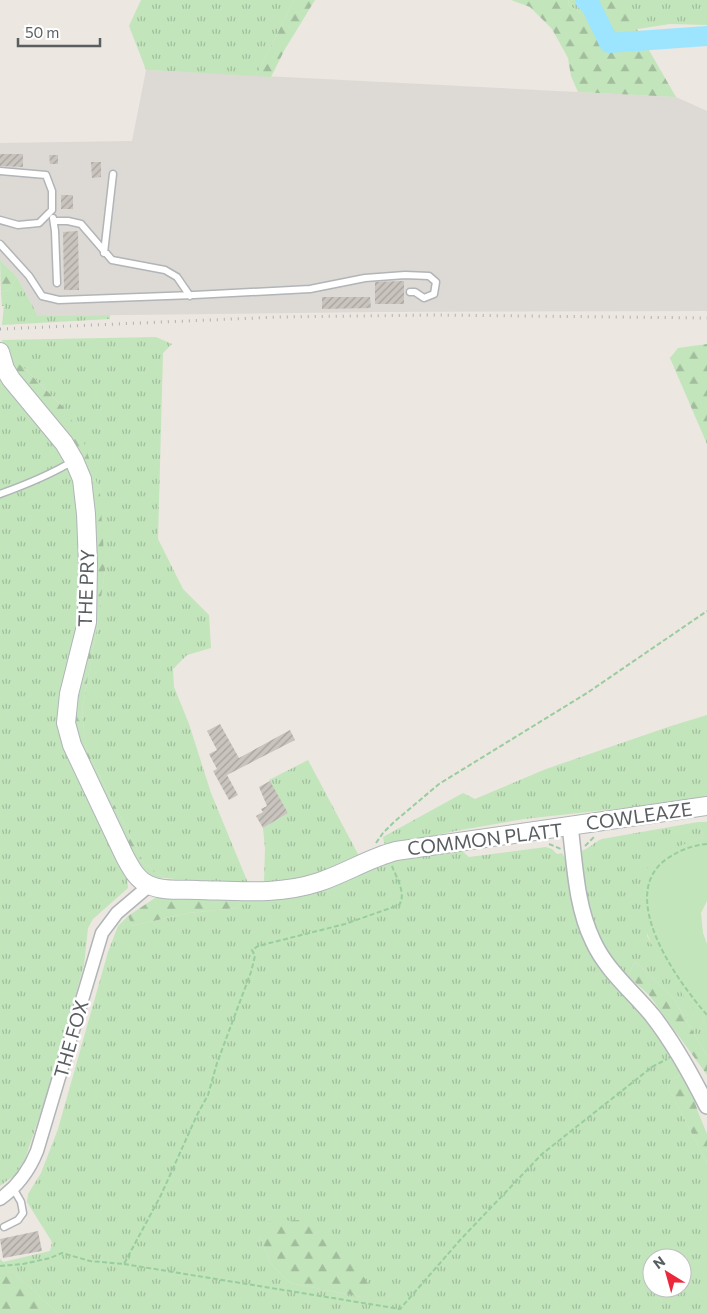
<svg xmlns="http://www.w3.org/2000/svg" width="707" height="1313" font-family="Commissioner,sans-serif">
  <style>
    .industrial { fill: #ddd9d5 }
    .grass { fill: url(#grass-tufts); fill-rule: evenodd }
    .forest { fill: url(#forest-firs) }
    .green { fill: #c2e5bc }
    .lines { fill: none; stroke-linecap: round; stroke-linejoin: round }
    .river { stroke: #9de5ff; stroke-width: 20 }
    .building { fill: url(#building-hatch) }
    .service-casing { stroke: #b1b5b8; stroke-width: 9 }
    .minor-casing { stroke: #b1b5b8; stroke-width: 15 }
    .tertiary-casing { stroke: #b1b5b8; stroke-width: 18 }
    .secondary-casing { stroke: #b0b5b8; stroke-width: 20 }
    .path { stroke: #99cd9f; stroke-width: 2; stroke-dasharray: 5 2.5; stroke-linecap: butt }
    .service { stroke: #fff; stroke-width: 6 }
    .minor { stroke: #fff; stroke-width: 12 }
    .tertiary { stroke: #fff; stroke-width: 15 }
    .secondary { stroke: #fff; stroke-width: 18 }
    .rail { stroke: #b0b1b1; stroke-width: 3; stroke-dasharray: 1 6; stroke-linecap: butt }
    .labels { text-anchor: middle; stroke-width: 5; stroke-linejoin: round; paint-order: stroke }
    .street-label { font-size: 19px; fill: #595e61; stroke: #fff }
  </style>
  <defs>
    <pattern id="grass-tufts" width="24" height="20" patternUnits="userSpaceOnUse" patternTransform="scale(1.25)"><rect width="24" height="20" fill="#c2e5bc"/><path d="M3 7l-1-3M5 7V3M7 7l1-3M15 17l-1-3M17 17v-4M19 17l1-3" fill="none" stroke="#a1bd9c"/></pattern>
    <pattern id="forest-firs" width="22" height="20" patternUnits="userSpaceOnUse" patternTransform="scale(1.25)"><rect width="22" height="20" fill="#c2e5bc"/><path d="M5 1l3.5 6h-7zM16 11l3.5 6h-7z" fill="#a1bd9c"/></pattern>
    <pattern id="building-hatch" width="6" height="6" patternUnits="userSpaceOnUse" patternTransform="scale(1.25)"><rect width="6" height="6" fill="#cac4be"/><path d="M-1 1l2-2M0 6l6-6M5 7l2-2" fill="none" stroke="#a7a29e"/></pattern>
  </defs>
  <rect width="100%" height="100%" fill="#ece7e0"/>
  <!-- industrial -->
  <path class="industrial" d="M146,70L676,97L707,111V311L376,312L38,316L17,277L0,260V143L132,141Z"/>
  <!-- grass -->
  <path class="grass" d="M141,0H294L256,76L146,70L129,26Z
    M568,0H596L610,35L569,5Z
    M608,0H707V25L670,24L625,31Z
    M17,277L38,316L110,315V319L2,325L4,306H2L1,292L9,290Z
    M156,337L172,344L163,353L158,539L183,589L209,615L211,648L187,655L173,669L174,687L189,724L211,793L248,883L228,884L164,878L144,863L86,749L82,710L96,634L105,570L63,407L24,368L10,365L2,340Z
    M0,368L55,444L74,477L81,517L80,618L70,667L58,704L57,729L80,782L127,879L128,888L93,919L88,928L84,965L49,1088L25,1159L15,1175L0,1186Z
    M707,715V799L524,819L455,831L388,846L384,843L383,837L463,793L475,799L546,769L671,726Z
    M308,760L359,856L315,876L264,884L265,848L263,828L288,813L269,780Z
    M698,822L703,833L702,837L672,850L658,858L647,936L667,971L707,1027V1056L674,999L635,961L628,976L608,955L589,919L581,851C589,849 594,842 602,839Z
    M546,847L552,849L557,854L562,853L565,858C572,887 571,914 586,943L663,1043L682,1074L674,1078L668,1087L707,1163V1313H57L3,1262L50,1251L52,1242L27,1202L28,1194L41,1173L58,1129L108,952L118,926L128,916L132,926L188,913L237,908L242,897L329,885L403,857L462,851L469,857ZM260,1237L362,1297L290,1283L271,1264ZM652,1258H682V1288H652Z"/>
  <!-- forest -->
  <path class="forest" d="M294,0H315L285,49L271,77L256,76Z
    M511,0H568L569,5L609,34L596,0H620L676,97L578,92L571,76L568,58L552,29L530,7Z
    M0,260L17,277L9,290L1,292Z
    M707,344V444L670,358L678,348Z
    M15,361L24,368L63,407L82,436L100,493L105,570L96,634L82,710L86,749L144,863L164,878L151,879L138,868L72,732L90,500L10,365Z
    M179,892L242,897L237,908L188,913L132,926L128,916L155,898Z
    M635,961L674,999L707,1056V1075L649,995L628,976Z
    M682,1074L689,1083L698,1112L707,1134V1163L668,1087L674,1078Z
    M300,1220L325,1228L349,1255L370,1286L362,1297L290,1283L271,1264L260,1237L264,1222Z
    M0,1259L57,1313H0Z"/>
  <!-- green -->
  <path class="green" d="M698,822H707V901L701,913L703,933L707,944V1027C679,988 637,943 641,892C642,885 642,876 646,870C657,852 684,845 702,837L703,833Z"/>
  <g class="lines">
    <!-- river -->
    <path class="river" d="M585,0L591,6L609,43L707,36"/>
  </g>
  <!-- building -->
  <path class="building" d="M0,154H23V167L0,166Z
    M49,155H58V164H50Z
    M91,162H101V177L92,178Z
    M61,195H73V209H61Z
    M78,231L79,290H64L63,232Z
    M404,281V304H375V282Z
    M322,297H370L371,308L322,309Z
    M220,724L239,758L290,730L295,740L227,775L238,795L229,800L213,771L217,769L209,754L217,750L207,731Z
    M270,781L288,813L263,828L256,816L263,812L261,809L267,806L259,787Z
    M38,1231L42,1251L3,1258L0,1239Z"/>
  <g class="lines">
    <!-- service casing -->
    <g class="service-casing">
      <path id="service" d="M0,171L46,175L52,191V210L39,223L18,225L0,220
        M53,218L55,231L57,283
        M54,221H68L81,224L112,260L165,270L177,277L190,296
        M0,244L29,276L42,296L59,300L194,295L310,289L365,278L405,275L429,276L436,282L434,294L424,298L415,292H410
        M104,253L113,174
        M0,494C25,485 50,475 73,461
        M4,1227L18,1220L23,1213L21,1202L13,1188"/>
    </g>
    <!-- minor casing -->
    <g class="minor-casing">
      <path id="minor" d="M0,1199C18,1186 29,1171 37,1151L102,933L117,913L150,885"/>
    </g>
    <!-- tertiary casing -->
    <g class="tertiary-casing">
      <path id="tertiary" d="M570,826C575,865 576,906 593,941C606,970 632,991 652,1015C674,1043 691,1074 707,1106"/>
    </g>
    <!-- secondary casing -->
    <g class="secondary-casing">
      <path id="secondary" d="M0,352L5,369L11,379L64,443L74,460L82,479L86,514L88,564L87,622L69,694L66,723L72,745L125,857C131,868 137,880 149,885C164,892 183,889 198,890C239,891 280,895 319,882C346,873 369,858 396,851L707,806"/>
    </g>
    <!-- path -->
    <path class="path" d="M376,843L383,833L394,822L439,784L587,693L707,611
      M549,844L561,849
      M707,844C693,845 680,850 668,858C614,894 678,982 707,1015
      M585,846L594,837
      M124,1264L400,1309L461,1239L542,1154L652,1067L667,1059
      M0,1266L23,1264L50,1258L62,1253L90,1261L124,1264L161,1195L197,1115L208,1095L217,1063L251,972L255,956L252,950L258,946L345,924L399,905C407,894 396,877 392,866"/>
    <!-- service -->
    <use href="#service" class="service"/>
    <!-- minor -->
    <use href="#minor" class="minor"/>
    <!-- tertiary -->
    <use href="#tertiary" class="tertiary"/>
    <!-- secondary -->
    <use href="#secondary" class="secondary"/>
    <!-- rail -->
    <path class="rail" d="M0,329L279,317L435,315L707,318"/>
  </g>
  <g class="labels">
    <!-- street labels -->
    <g class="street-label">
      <text transform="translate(86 588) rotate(-88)" y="7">THE PRY</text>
      <text transform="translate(639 816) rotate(-8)" y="7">COWLEAZE</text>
      <text transform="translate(485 839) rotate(-7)" y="7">COMMON PLATT</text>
      <text transform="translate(71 1039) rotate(-74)" y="7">THE FOX</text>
    </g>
  </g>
  <!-- north arrow -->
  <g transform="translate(667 1273) rotate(323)"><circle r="24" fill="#ffffff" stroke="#bdbfc0"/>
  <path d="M0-4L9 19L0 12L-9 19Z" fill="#ea283a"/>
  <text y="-8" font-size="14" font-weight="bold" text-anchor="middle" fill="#595e61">N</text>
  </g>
  <!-- scale -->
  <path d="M18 38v8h82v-8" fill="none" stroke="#595e61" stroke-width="2.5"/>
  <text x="25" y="38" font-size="15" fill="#595e61" stroke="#ffffff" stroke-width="4" paint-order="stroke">50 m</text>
</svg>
